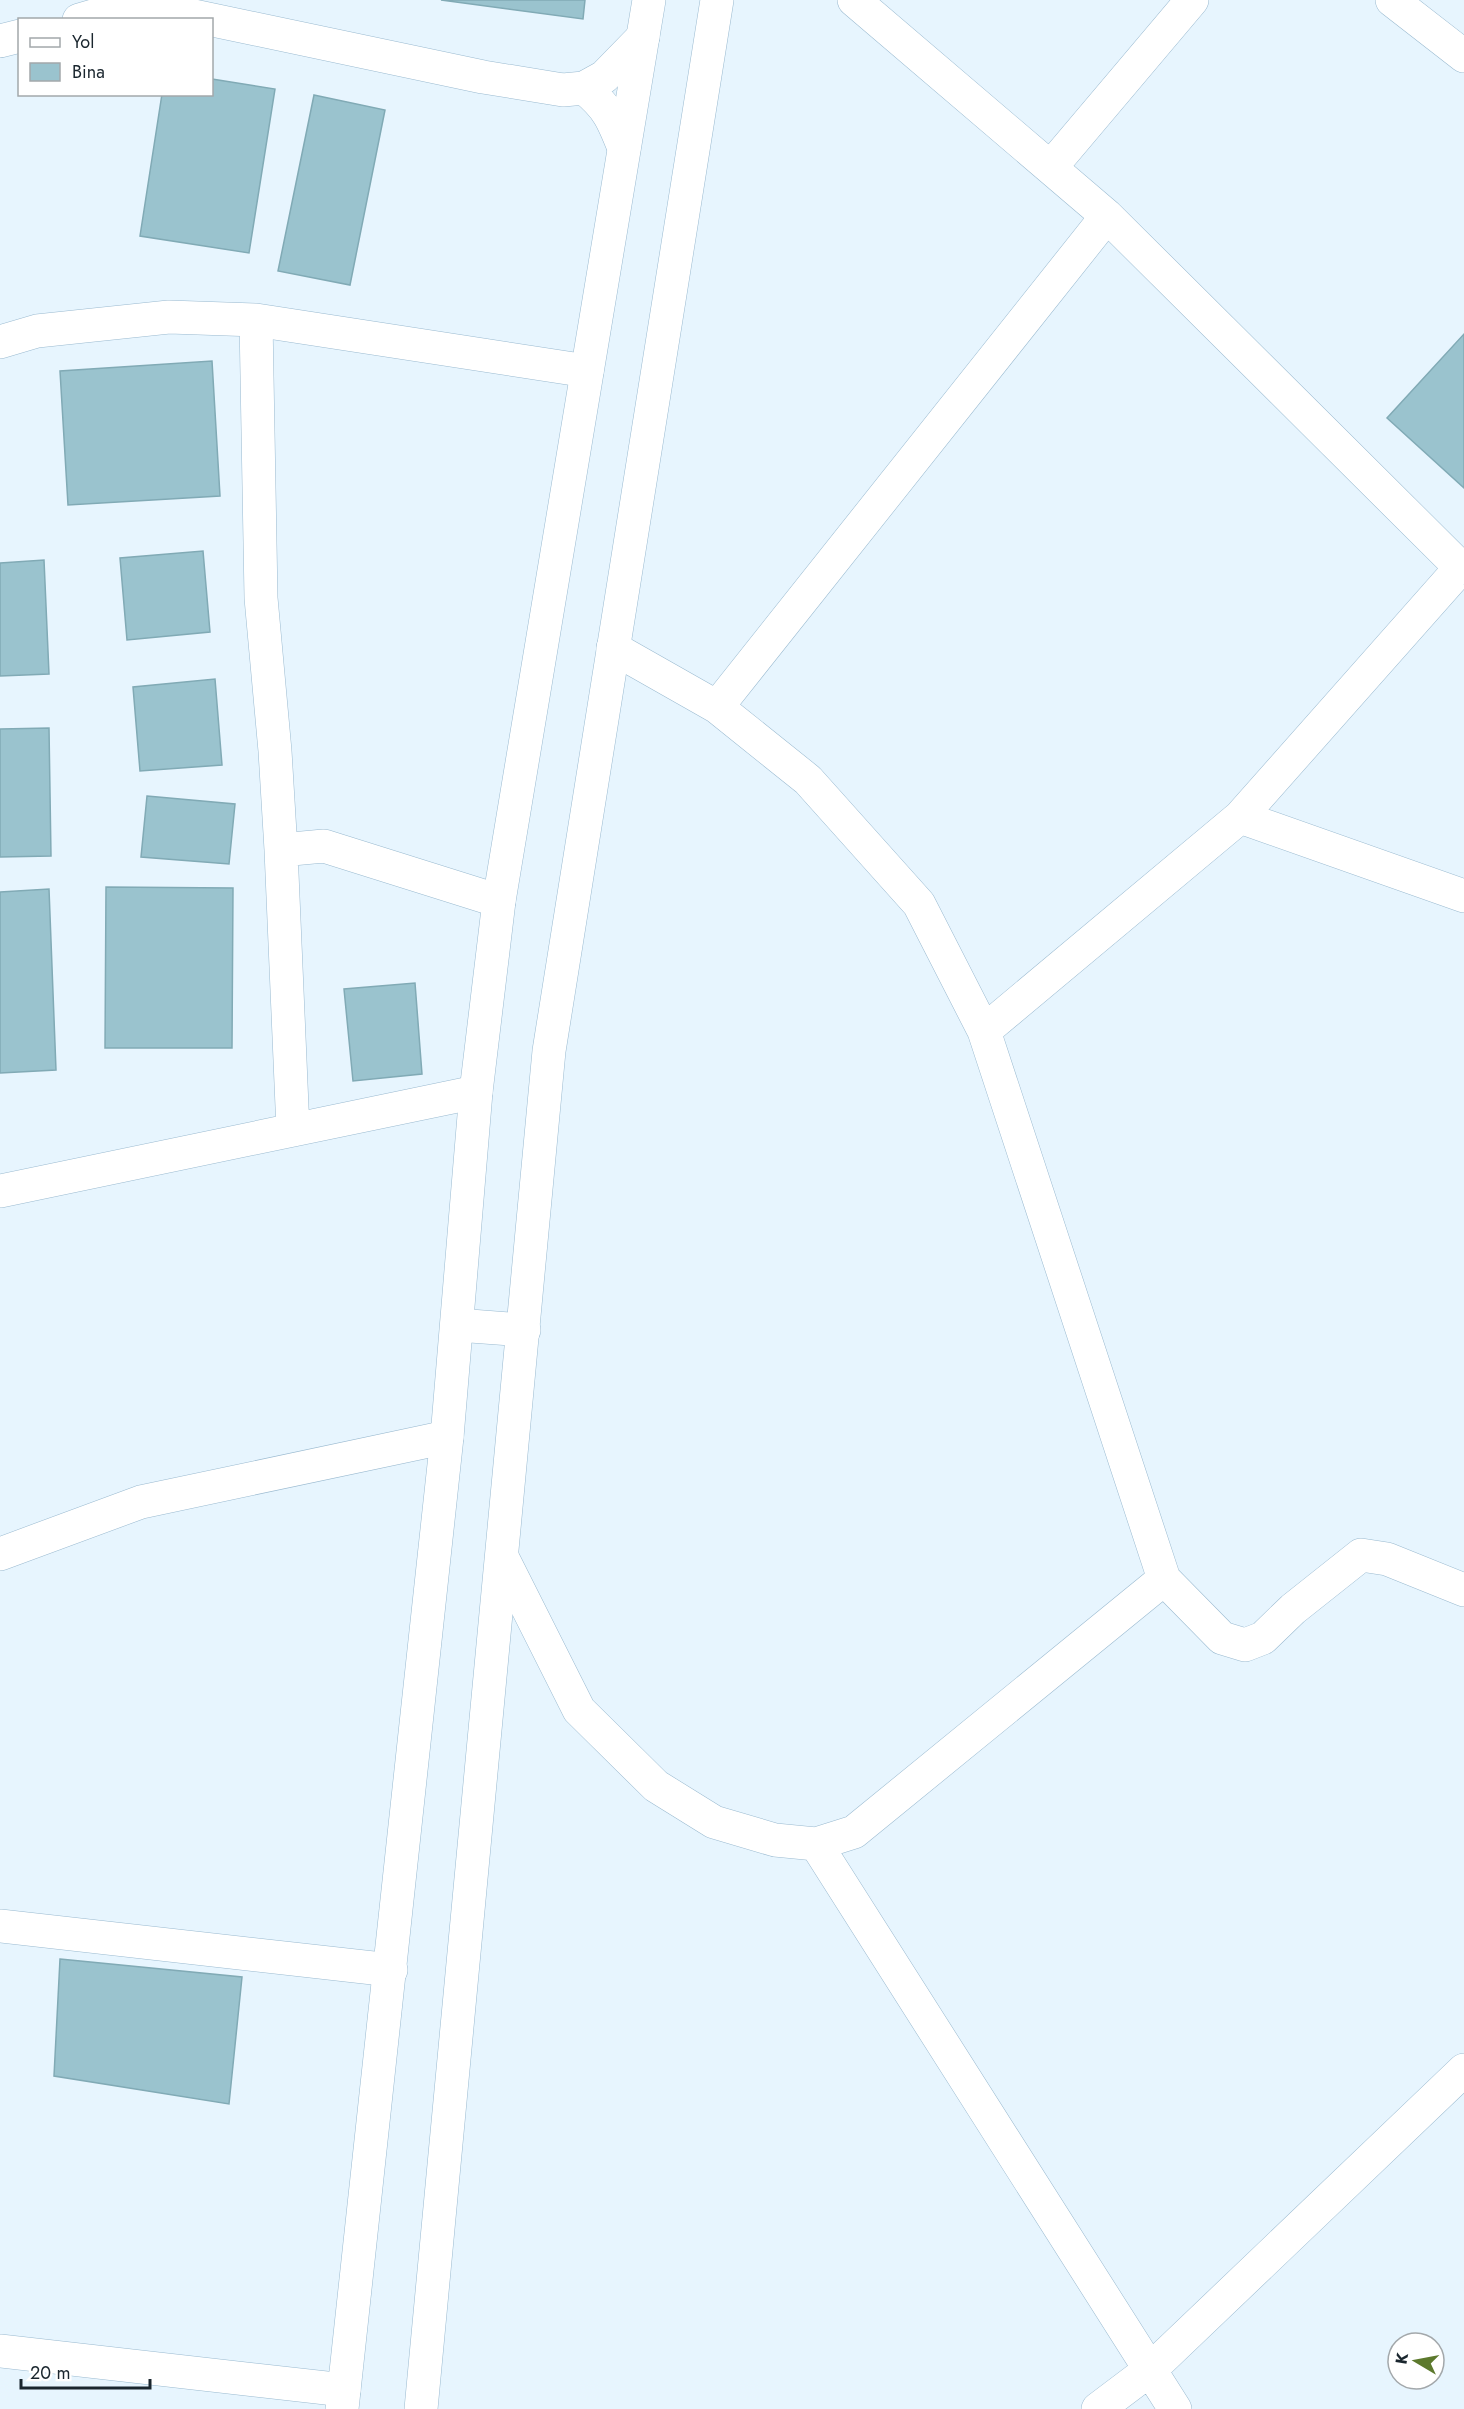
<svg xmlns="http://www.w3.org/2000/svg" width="1464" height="2409" font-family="Jost,sans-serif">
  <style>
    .building { fill: #9ac3ce; stroke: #81aab5; stroke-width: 1.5 }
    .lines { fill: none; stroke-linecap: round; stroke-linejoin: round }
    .minor-casing { stroke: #9abad0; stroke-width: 34 }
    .major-casing { stroke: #9abad0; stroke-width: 34 }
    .minor { stroke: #fff; stroke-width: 33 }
    .major { stroke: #fff; stroke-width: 33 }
  </style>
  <rect width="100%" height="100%" fill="#e7f5fe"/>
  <!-- building -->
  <path class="building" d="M441,0H585L583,19Z
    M212,79L275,89L249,253L140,236L162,94H212Z
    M314,95L385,110L350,285L278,271Z
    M1464,334V488L1387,418Z
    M212,361L220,496L68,505L60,371Z
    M203,551L210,632L127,640L120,558Z
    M44,560L49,674L0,676V563Z
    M215,679L222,765L140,771L133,687Z
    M49,728L51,856L0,857V729Z
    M147,796L235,804L229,864L141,857Z
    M106,887L233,888L232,1048H105Z
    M49,889L56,1070L0,1073V892Z
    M415,983L422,1074L353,1081L344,989Z
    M60,1959L242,1977L229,2104L54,2076Z"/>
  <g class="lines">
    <!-- minor casing -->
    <g class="minor-casing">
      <path id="minor" d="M854,0L1107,216L1461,568
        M1392,0L1464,56
        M79,20L121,8L175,12L483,77L563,90L584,88L604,77L643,37
        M0,41L20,36
        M584,88C608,107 613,120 624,148
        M1051,167L1192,0
        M256,320L261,598L275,751L281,850L324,846L499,901
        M0,342L37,331L169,317L256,320L587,371
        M613,648L717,707L808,780L919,904L984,1031L1164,1579L1222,1638L1245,1645L1263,1638L1293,1609L1361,1555L1387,1559L1464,1590
        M717,707L1107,216
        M1240,817L1464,896
        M281,850L293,1130
        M984,1031L1240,817L1464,564
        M0,1191L476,1092
        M457,1325L524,1330
        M0,1554L141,1502L447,1437
        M503,1559L579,1710L656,1786L714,1822L775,1840L816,1844L854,1832L1164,1579
        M816,1844L1175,2409
        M0,1926L391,1970
        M0,2351L344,2390
        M1098,2409L1151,2369L1464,2070"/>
    </g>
    <!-- major casing -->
    <g class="major-casing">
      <path id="major" d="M342,2409L447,1437L476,1092L499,901L649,0
        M421,2409L549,1051L717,0"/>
    </g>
    <!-- minor -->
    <use href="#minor" class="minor"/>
    <!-- major -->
    <use href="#major" class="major"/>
  </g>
  <!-- legend -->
  <rect x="18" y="18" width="195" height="78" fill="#ffffff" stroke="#a3a8ab" stroke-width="1.5"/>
  <rect x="30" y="38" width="30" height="9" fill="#ffffff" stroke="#a3a8ab" stroke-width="1.5"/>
  <text x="72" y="48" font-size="18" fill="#1a262e">Yol</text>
  <rect x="30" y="63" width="30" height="18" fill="#9ac3ce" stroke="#a3a8ab" stroke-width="1.5"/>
  <text x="72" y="78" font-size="18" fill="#1a262e">Bina</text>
  <!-- north arrow -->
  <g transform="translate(1416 2361) rotate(280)"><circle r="28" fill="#ffffff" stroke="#a3a8ab" stroke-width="1.5"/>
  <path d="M0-4.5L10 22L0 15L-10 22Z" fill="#5c792d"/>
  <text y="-9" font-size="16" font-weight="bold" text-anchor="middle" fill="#1a262e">K</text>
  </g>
  <!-- scale -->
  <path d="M21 2379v9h129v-9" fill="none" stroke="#1a262e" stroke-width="3"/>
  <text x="30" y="2379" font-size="18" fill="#1a262e" stroke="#ffffff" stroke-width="4.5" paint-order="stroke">20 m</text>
</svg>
